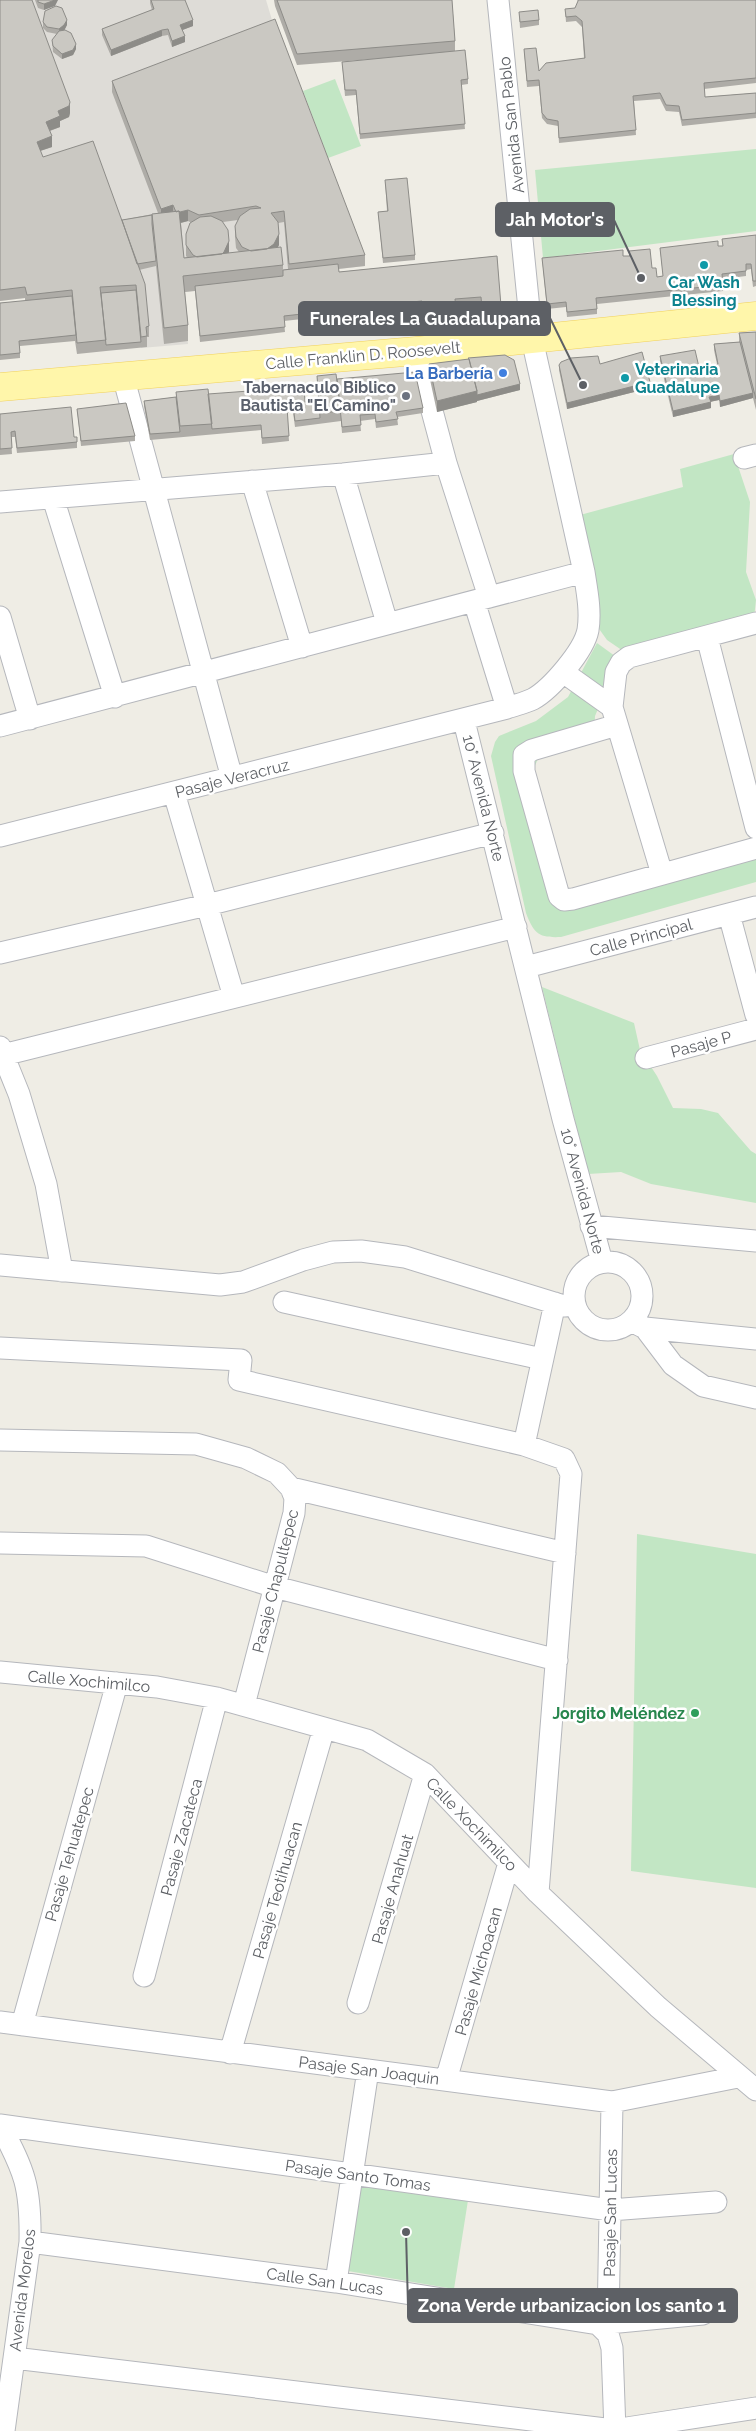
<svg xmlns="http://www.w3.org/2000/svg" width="756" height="2431" font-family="Raleway,sans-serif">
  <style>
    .industrial { fill: #dedcd7 }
    .green { fill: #c2e6c4 }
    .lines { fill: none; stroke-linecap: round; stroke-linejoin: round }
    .minor-casing { stroke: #b5b7bc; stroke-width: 23 }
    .major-casing { stroke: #f1d15c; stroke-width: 29 }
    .minor { stroke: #fff; stroke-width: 21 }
    .major { stroke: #fff6aa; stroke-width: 28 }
    .wall { fill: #aeaca7; fill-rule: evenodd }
    .shaded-wall { fill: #8d8c88 }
    .building { fill: #cac8c2; stroke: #8d8c88 }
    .culture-dot { fill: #0f9aa8; stroke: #fff; stroke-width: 2 }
    .shop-dot { fill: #3f7fe0; stroke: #fff; stroke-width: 2 }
    .worship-dot { fill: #6b7280; stroke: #fff; stroke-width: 2 }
    .leisure-dot { fill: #2e9e5b; stroke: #fff; stroke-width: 2 }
    .labels { text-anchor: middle; stroke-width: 5; stroke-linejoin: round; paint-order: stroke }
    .street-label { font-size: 16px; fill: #5d6065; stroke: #fff }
    .culture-label { font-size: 16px; font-weight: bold; fill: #0d838f; stroke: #fff }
    .shop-label { font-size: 16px; font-weight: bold; fill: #366cbe; stroke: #fff; text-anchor: end }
    .worship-label { font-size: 16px; font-weight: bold; fill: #5b616d; stroke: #fff; text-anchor: end }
    .leisure-label { font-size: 16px; font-weight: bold; fill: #27864d; stroke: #fff; text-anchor: end }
    .leader { fill: none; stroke: #5d6065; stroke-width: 2 }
    .callout-dot { fill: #5d6065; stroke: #fff; stroke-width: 2 }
    .callout { fill: #5d6065; stroke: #5d6065; stroke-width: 2 }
    .callout-label { font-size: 18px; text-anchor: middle; font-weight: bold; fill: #fff }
  </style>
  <rect width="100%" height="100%" fill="#efede5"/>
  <!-- industrial -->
  <path class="industrial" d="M0,0H266L275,30L365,266L289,275L283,281L183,292L188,344L141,348L136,296L27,306L25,298L0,301Z"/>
  <!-- green -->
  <path class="green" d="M335,79L361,146L328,158L303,91Z
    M756,149V231L543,258L535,170Z
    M734,454L750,502L746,572L756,600L754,618L626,653L607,640L597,626L580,515L683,487L680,469Z
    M597,643L619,659L595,716L594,735L541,752L533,770L568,894L756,842V882L561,937C539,938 534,934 526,913L491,756L495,742L499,736L536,721L568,697Z
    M542,987L634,1023L640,1050L657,1076L673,1108L701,1109L718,1113L751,1151L756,1154V1203L651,1184L621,1172L588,1174Z
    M637,1534L756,1554V1888L631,1871Z
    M357,2177L469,2194L454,2289L342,2270Z"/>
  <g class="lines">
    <!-- minor casing -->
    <g class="minor-casing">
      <path id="minor" d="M416,351L446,463L489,597
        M123,376L232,778
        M744,458L756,455
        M343,474L387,623
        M252,481L302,647
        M53,498L115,697
        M0,502L343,474L446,463
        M474,601L507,708
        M0,617L30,719
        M707,637L756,828
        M563,672L612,707
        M464,721L563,1119L602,1262
        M617,725L532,750L524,755V771L559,896L564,900L573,899L756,848
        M0,726L584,572
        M174,793L234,997
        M0,836L507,708C515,705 525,703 533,699C551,689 584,651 588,630C591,611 587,591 584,572L532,339L498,0
        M662,874L612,707L616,672L621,663L629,657L756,623
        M729,914L756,1015
        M0,953L207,905L493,833
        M526,967L756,907
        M0,1047L19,1094L46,1184L62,1271
        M3,1055L516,927
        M646,1058L756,1029
        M591,1226L756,1241
        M574 1296a34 34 0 1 1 68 0a34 34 0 1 1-68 0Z
        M0,1265L220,1285L243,1282L303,1260L333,1252L361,1251L405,1257L564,1306L575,1305
        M284,1302L542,1359
        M639,1325L645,1328L756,1339
        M645,1328L673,1365L703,1386L756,1398
        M0,1348L241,1360L239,1380L524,1445L564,1459L571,1474L538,1893
        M0,1440L196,1444L246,1458L277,1473L291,1488L295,1498L294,1513L244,1705
        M524,1445L555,1303
        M291,1488L565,1553
        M0,1543L146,1546L275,1587L557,1660
        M0,1672L157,1687L217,1698L367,1740L425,1774L538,1893L658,2007L756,2090
        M144,1976L217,1698
        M358,2003L425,1774
        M0,2022L612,2102L738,2077
        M22,2025L117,1683
        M230,2053L324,1728
        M446,2080L509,1863
        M0,2125L610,2210L716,2202
        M0,2125C25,2172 31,2187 30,2242L4,2431
        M30,2242L336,2282L598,2324L608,2334L612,2348L615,2431
        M336,2282L368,2070
        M598,2324L703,2314
        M608,2324L612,2102
        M14,2358L614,2430L756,2408"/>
    </g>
    <!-- major casing -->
    <g class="major-casing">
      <path id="major" d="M0,387L416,351L756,316"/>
    </g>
    <!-- minor -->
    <use href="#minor" class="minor"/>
    <!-- major -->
    <use href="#major" class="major"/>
  </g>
  <!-- wall -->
  <path class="wall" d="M0,0L70,113L69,117L60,121V127L50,131L52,147L40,151L43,157L122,220L158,213L112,92V81L365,255V266L338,269L339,272L497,256L501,311L482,313L481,302L456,305V317L423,320L422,307L371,311L372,326L343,329L342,314L324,316V320L312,322L311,318L284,321L285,332L200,342L195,291L185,292L188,325V341L164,344L156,266L139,270L149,326V337H147V347L106,351L77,354L75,341L20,346V358L0,360V303L25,301V298L0,301ZM238,220L235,226V237L236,248L239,252L229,253L223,222ZM188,221L192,223L186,234V256L187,257L184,258L181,223ZM284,222L288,269L283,270V265L277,248L279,245L278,223Z
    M35,0H58L44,10L38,8Z
    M150,0H185L193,26L182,30L185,42L172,47L168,35L162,36L111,56L102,35V29L152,10L150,3Z
    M274,0H452L455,41V51L468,79V84L461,85L465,129L360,139L356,95L345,96L342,62L374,59L297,65L275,6Z
    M756,0V83L704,89L705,97L756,93V118L682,126L679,112L666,111L660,99L634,101L636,135L559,143L558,126L547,124L542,118L539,86L527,87L524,49L539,71L584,58L582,27L576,21L566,22L565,9Z
    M519,12L539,20V25L520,28Z
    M43,22L67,25L64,30L76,49L73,55L62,59L53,52L52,40L57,34L47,32L43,28Z
    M385,180L415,255V260L383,263L378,212L387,211Z
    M756,235V286L753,287L751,269L746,270V276L722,279L723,291L597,304V314L567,317L566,307L547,309L542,258L623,256H629V251L652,268L657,277L663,276L660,248L723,246L722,239Z
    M756,332V410L753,398L720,407L719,400L710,402L711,408L673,417L660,362V356L701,376L713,374L712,366L717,364L714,350V344L739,342V333Z
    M429,364L520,390L477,401V402L437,412L429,375Z
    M600,364L650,388L567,409L559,370V365Z
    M317,376L337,379L423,408V413L397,417L398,425L376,428L375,419L360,421L361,431L342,433L341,421L295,427L293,412L287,413L289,441L262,444L261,430L150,440L144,406V401L176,397V392L305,402L318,401Z
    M77,409L135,436V441L81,446Z
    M0,414L74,437L77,442V448L17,453L15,437H11L12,454L0,455Z"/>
  <!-- shaded-wall -->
  <path class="shaded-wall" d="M55,0H58L55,6L44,10V4Z
    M67,20V25L64,31L59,34V29Z
    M193,20V26L180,31V25Z
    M162,30V36L111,56V50Z
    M185,36V42L172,47V41Z
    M76,44V49L73,55L62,59V54Z
    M70,102V113L69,117L60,121V127L46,132V122L58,111Z
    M52,136V147L37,152V142Z
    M173,205V216L161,220V209Z
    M188,210V221L176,224V213Z
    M279,234V245L274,255L265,251Z
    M229,241V252L224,263L215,259Z
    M650,382V388L567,409V403Z
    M520,384V390L477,401V402L437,412V401L477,391Z
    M753,393V398L720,407V401Z
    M719,395V400L709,402V397Z
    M711,402V408L673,417V411Z"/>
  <!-- building -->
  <path class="building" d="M0,0H32L70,102L69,106L58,111L60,116L46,122L52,136L37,142L43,157L93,141L145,284L149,326L146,327L147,336L141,337L136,285L100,287L106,340L77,343L72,290L27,295L25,287L0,290Z
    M38,0H55L44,4L38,2Z
    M151,0H185L193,20L180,25L185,36L172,41L168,29L162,30L111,50L102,29L154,9Z
    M277,0H452L455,41L297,54Z
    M578,0H756V78L704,83L705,97L756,93V113L682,120L679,106L666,105L660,93L633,96L636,130L559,138L558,121L547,119L542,113L539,80L527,81L524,49L536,48L539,71L546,63L585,58L582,21L576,16L566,17L565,9L575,8L578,1Z
    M56,6L62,8L67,20L64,25L59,29L47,27L43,22L45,11Z
    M538,10L539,20L520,22L519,12Z
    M275,19L365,255L289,264L284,211L271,213L278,222L279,234L274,244L267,249L251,251L242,247L236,237L235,226L240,216L250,209L261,208L256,206L199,215L188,210L180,212L179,211L176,212L173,205L161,209L112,81Z
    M65,30L71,33L76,44L73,50L62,54L53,46L52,40L59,31Z
    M465,50L468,79L461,80L465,124L360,134L356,90H345L342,62Z
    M407,178L415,255L383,258L378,212L388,211L385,180Z
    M179,211L184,258L281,247L283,265L183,276L188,325L164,328L152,214Z
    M152,215V224L156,261L137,264L122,220Z
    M211,216L222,221L228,230L229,241L224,252L222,254L197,257L193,255L186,245V234L190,223L200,217Z
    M756,235V281H753L751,264H746V271L722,274L723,285L596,298L597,309L567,312L566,302L547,304L542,258L623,250V256H630L629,251L650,249L652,268H656L657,277L663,276L660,248L718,241V246H723L722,239Z
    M497,256L501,306L482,308L481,297L455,299L456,312L423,315L422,301L371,306L372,321L343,323L342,309L324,310V315L312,316L311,313L284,316L285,327L200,336L195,286L283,276V270L338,264L339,272Z
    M136,290L141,342L106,345L101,293Z
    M72,296L76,335L19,341L20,353L0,355V303Z
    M756,332V399L739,333Z
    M740,342L753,393L720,401L719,395L709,397L711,402L673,411L660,356L695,350L701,376L714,374L712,366L718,364L714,344Z
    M642,352L650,382L567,403L559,365L561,362L571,358L598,356L600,364Z
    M505,355L514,360L520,384L477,395V391L469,359L468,358Z
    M469,359L477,391L437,401L429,364Z
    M415,372L423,408L396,412L398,419L376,422L375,414L360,415L361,425L342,427L337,379Z
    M336,374L341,411L320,413L317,376Z
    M304,387L305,402L319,401L320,418L295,421L293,406L287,407L289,436L262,438L261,425L212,429L208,394Z
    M208,389L212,424L180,426L176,392Z
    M176,397L180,432L150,434L144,401Z
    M126,403L135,436L81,441L77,409Z
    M71,407L74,437H77V442L17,448L15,431L11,432L12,448L0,449V414Z"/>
  <!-- markers -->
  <g class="culture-dot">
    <circle cx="704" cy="265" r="5"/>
    <circle cx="625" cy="378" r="5"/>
  </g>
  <circle class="shop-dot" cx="503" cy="373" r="5"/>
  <circle class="worship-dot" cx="406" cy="396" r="5"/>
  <circle class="leisure-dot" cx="695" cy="1713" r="5"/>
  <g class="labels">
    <!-- street labels -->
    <g class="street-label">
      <text transform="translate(511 125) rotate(-96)" y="6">Avenida San Pablo</text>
      <text transform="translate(363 355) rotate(-5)" y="6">Calle Franklin D. Roosevelt</text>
      <text transform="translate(232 778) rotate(-14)" y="6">Pasaje Veracruz</text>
      <text transform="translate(484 798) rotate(76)" y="6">10° Avenida Norte</text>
      <text transform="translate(641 937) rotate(-15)" y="6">Calle Principal</text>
      <text transform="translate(701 1044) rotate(-15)" y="6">Pasaje P</text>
      <text transform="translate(583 1191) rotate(75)" y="6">10° Avenida Norte</text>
      <text transform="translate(275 1581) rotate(-76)" y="6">Pasaje Chapultepec</text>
      <text transform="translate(89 1681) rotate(5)" y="6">Calle Xochimilco</text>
      <text transform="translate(472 1824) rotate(46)" y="6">Calle Xochimilco</text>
      <text transform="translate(181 1837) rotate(-75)" y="6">Pasaje Zacateca</text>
      <text transform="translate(69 1854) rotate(-74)" y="6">Pasaje Tehuatepec</text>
      <text transform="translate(392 1889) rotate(-74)" y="6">Pasaje Anahuat</text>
      <text transform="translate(277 1890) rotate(-74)" y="6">Pasaje Teotihuacan</text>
      <text transform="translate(478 1971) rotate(-74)" y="6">Pasaje Michoacan</text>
      <text transform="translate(369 2070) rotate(7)" y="6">Pasaje San Joaquin</text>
      <text transform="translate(358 2175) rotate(8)" y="6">Pasaje Santo Tomas</text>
      <text transform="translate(610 2213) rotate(-89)" y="6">Pasaje San Lucas</text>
      <text transform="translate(325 2281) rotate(8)" y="6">Calle San Lucas</text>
      <text transform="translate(22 2290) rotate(-83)" y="6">Avenida Morelos</text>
    </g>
    <!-- culture labels -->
    <g class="culture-label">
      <text x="704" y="288">Car Wash<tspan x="704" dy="18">Blessing</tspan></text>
      <text x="635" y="375" text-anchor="start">Veterinaria<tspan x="635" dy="18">Guadalupe</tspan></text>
    </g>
    <!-- shop labels -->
    <g class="shop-label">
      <text x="493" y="379">La Barbería</text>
    </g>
    <!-- worship labels -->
    <g class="worship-label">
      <text x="396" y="393">Tabernaculo Biblico<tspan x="396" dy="18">Bautista "El Camino"</tspan></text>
    </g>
    <!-- leisure labels -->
    <g class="leisure-label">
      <text x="685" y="1719">Jorgito Meléndez</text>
    </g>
  </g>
  <!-- callouts -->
  <path class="leader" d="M641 278L614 220M583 385L550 318M406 2232L408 2306"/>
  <g class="callout-dot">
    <circle cx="641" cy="278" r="5"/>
    <circle cx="583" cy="385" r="5"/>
    <circle cx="406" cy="2232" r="5"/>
  </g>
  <g class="callout">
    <rect x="496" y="203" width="118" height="33" rx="5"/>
    <rect x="299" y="302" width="251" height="33" rx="5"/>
    <rect x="408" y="2289" width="329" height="33" rx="5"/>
  </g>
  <g class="callout-label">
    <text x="555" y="226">Jah Motor's</text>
    <text x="425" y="325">Funerales La Guadalupana</text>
    <text x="572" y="2312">Zona Verde urbanizacion los santo 1</text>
  </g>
</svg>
